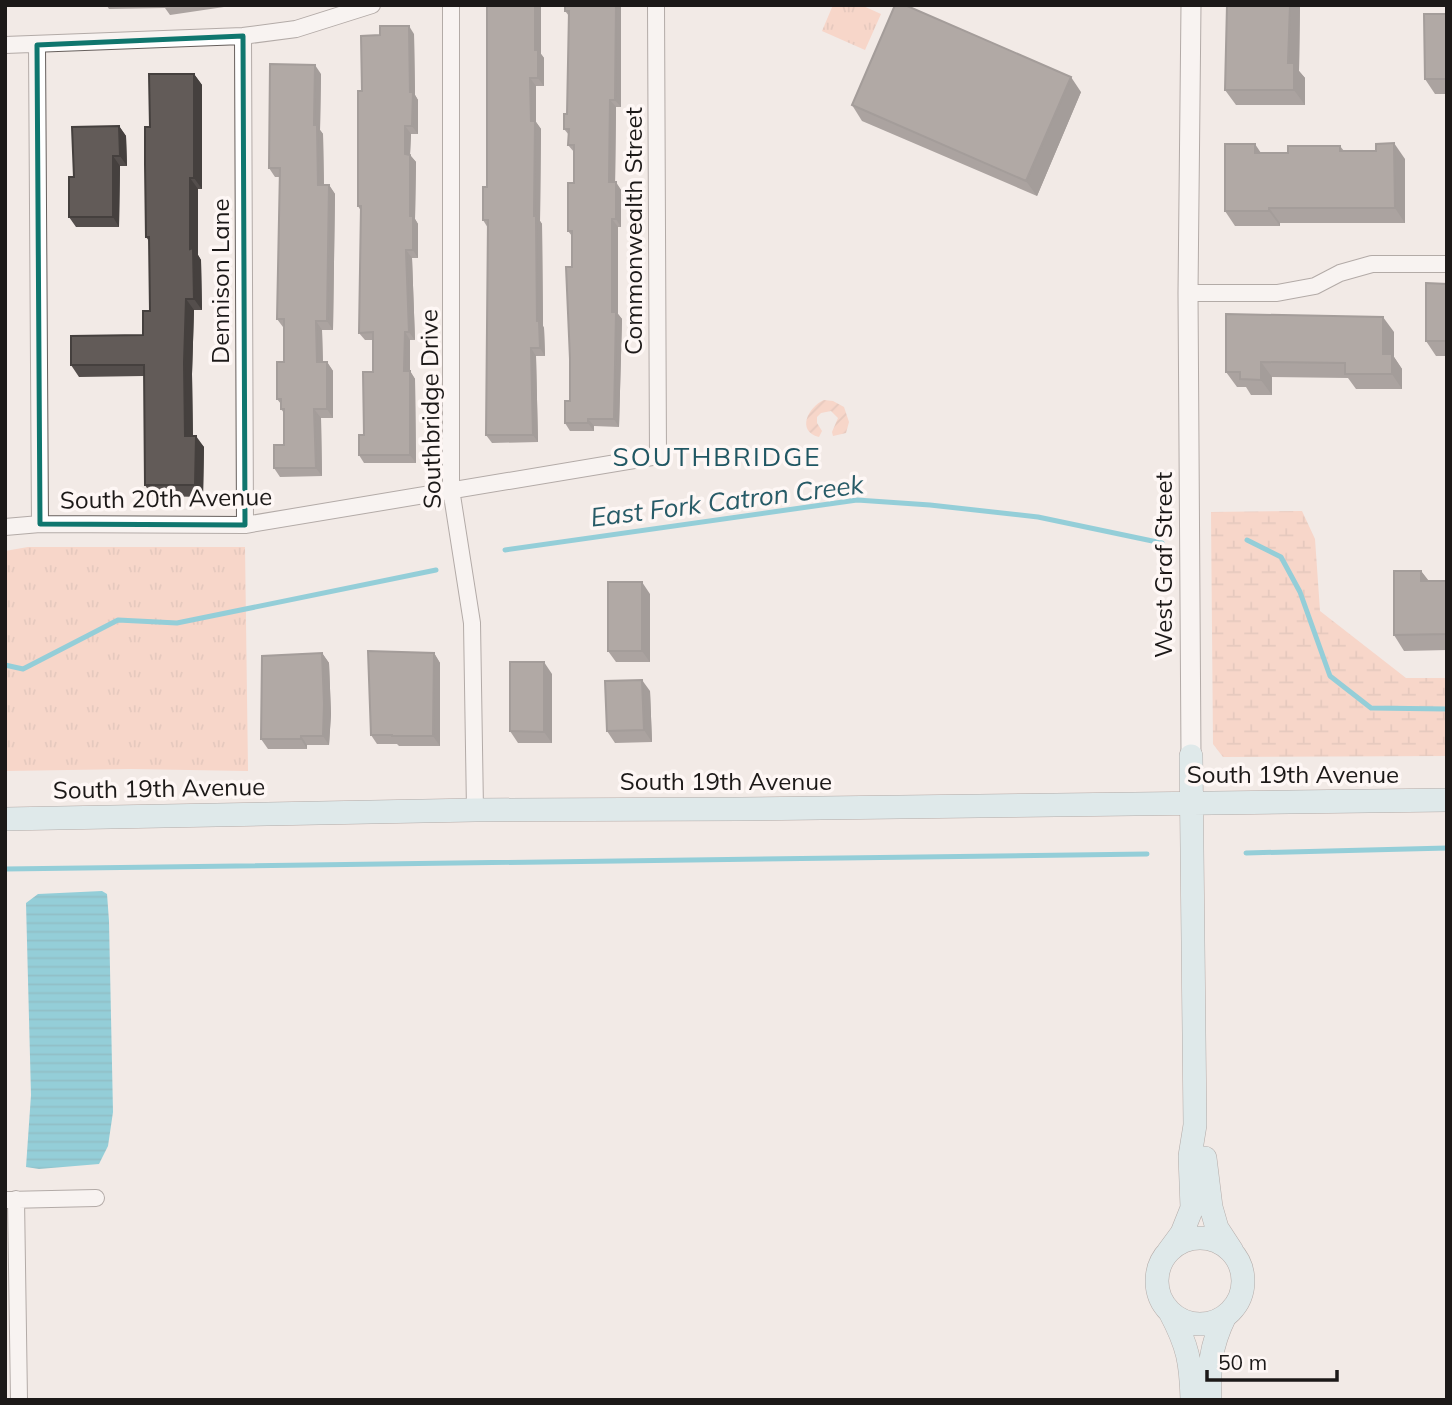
<svg xmlns="http://www.w3.org/2000/svg" width="1452" height="1405" font-family="Mulish,sans-serif">
  <style>
    .wetland { fill: url(#wetland-marsh) }
    .park { fill: url(#park-tufts) }
    .garden { fill: url(#garden-furrows) }
    .water { fill: url(#water-rules) }
    .lines { fill: none; stroke-linecap: round; stroke-linejoin: round }
    .stream { stroke: #22adc8; stroke-width: 5 }
    .minor-casing { stroke: #665f5c; stroke-width: 18 }
    .tertiary-casing { stroke: #665f5c; stroke-width: 21 }
    .secondary-casing { stroke: #665f5c; stroke-width: 24 }
    .minor { stroke: #fff; stroke-width: 16 }
    .tertiary { stroke: #fff; stroke-width: 19 }
    .secondary { stroke: #c7e8ef; stroke-width: 23 }
    .wall { fill: #544e4c }
    .shaded-wall { fill: #45403e }
    .building { fill: #625b58; stroke: #45403e; stroke-width: 2 }
    .marked { fill: none; stroke: #0f766e; stroke-width: 5; stroke-linejoin: round }
    .labels { text-anchor: middle; stroke-width: 7; stroke-linejoin: round; paint-order: stroke }
    .street-label { font-size: 24px; fill: #1c1918; stroke: #fef7f5 }
    .neighbourhood-label { font-size: 26px; letter-spacing: 2px; fill: #205763; stroke: #fef7f5 }
    .water-label { font-size: 26px; font-style: italic; fill: #275b67; stroke: #fef7f5 }
  </style>
  <defs>
    <pattern id="wetland-marsh" width="20" height="14" patternUnits="userSpaceOnUse" patternTransform="scale(1.75)"><rect width="20" height="14" fill="#fcbea7"/><path d="M1 5h8M5 5V1M11 12h8M15 12V8" fill="none" stroke="#d7a38f"/></pattern>
    <pattern id="park-tufts" width="24" height="20" patternUnits="userSpaceOnUse" patternTransform="scale(1.75)"><rect width="24" height="20" fill="#fcbea7"/><path d="M3 7l-1-3M5 7V3M7 7l1-3M15 17l-1-3M17 17v-4M19 17l1-3" fill="none" stroke="#d7a38f"/></pattern>
    <pattern id="garden-furrows" width="10" height="10" patternUnits="userSpaceOnUse" patternTransform="scale(1.75)"><rect width="10" height="10" fill="#fcbea7"/><path d="M-1 1l2-2M0 10L10 0M9 11l2-2" fill="none" stroke="#d7a38f"/></pattern>
    <pattern id="water-rules" width="6" height="5" patternUnits="userSpaceOnUse" patternTransform="scale(1.75)"><rect width="6" height="5" fill="#22adc8"/><path d="M0 2.5h6" fill="none" stroke="#1d8ca1"/></pattern>
  </defs>
  <rect width="100%" height="100%" fill="#f2eae6"/>
  <!-- wetland -->
  <path class="wetland" d="M1302,511L1315,539L1320,611L1406,678H1447V756L1223,757L1213,744L1211,512Z"/>
  <!-- park -->
  <path class="park" d="M833,5H861L881,14L865,50L822,31Z
    M28,547H245L248,771L131,769L5,771V551Z"/>
  <!-- garden -->
  <path class="garden" d="M824,400L833,401L844,407L849,422L846,433L833,436L832,432L838,418L831,411L821,413L817,417V423L822,431L819,437C796,431 808,407 824,400Z"/>
  <!-- water -->
  <path class="water" d="M102,891L107,894L109,921L113,1112L108,1146L99,1164L39,1169L26,1167L31,1095L26,903L38,894Z"/>
  <g class="lines">
    <!-- stream -->
    <path class="stream" d="M1247,540L1281,557L1300,592L1330,676L1371,708L1447,709
      M505,550L857,500L930,505L1038,517L1162,543
      M5,665L23,669L118,620L177,623L436,570
      M1246,853L1447,848
      M5,869L1147,854"/>
    <!-- minor casing -->
    <g class="minor-casing">
      <path id="minor" d="M451,5V489L472,623L475,810
        M243,36L245,525
        M5,45L243,36L296,29L372,5
        M37,45L40,524
        M1188,293H1277L1315,286L1340,273L1372,264H1447
        M5,527L40,524L245,525L658,456L656,5
        M16,1199L19,1400
        M7,1200L96,1198"/>
    </g>
    <!-- tertiary casing -->
    <g class="tertiary-casing">
      <path id="tertiary" d="M1191,5L1188,293L1191,756"/>
    </g>
    <!-- secondary casing -->
    <g class="secondary-casing">
      <path id="secondary" d="M5,819L475,810L740,809L1447,800
        M1205,1158L1211,1207L1217,1228L1232,1251
        M1157 1281a43 43 0 1 1 86 0a43 43 0 1 1-86 0Z
        M1168,1252L1182,1233L1192,1208L1190,1156L1195,1125L1191,756
        M1170,1312C1188,1346 1191,1362 1192,1400
        M1210,1400C1209,1366 1210,1347 1225,1316"/>
    </g>
    <!-- minor -->
    <use href="#minor" class="minor"/>
    <!-- tertiary -->
    <use href="#tertiary" class="tertiary"/>
    <!-- secondary -->
    <use href="#secondary" class="secondary"/>
  </g>
  <!-- wall -->
  <path class="wall" d="M5,5H35V7H5Z
    M62,5H224V7L170,15L165,8L109,9L107,6Z
    M541,5V54L544,58V86H536V122L541,129L540,221L542,224L543,326L544,328L545,356H536L538,442L492,443L486,435L488,228L483,220L487,187Z
    M565,5H621V107H616L615,182L621,190V227H618V314L622,319L619,427L594,426V431H570L565,423L570,401L572,236L568,231L574,183V152L568,145L569,135L564,129L567,114L569,16L565,11Z
    M1227,5H1300L1299,71L1305,78V105H1236L1225,90Z
    M1447,14V94H1435L1425,79Z
    M414,34L415,95L418,100V134H411L410,155L416,162L415,219L418,224V258H412L415,340H410V371L415,379L416,463H364L359,455L364,435L373,372V340H365L359,333L361,211L358,206L362,91L380,35Z
    M194,74L202,85V189H198V255L201,260L202,310H194L192,374L193,436L204,447L203,497L152,496L145,485L144,376L79,377L71,365L143,335L150,311L149,241L146,237L150,127Z
    M321,74L320,130L323,134L324,185H329L335,194L333,330H322L323,362H327L333,371V418H321L322,476L280,477L274,468L284,445V413L281,409V404L277,399L284,362V327H283L277,319L280,177H275L269,168Z
    M1081,92L1037,196L862,121L852,105Z
    M119,126L126,136L127,166H120L119,227H76L69,217L74,177Z
    M1340,146L1344,151L1405,159V223H1280V226H1235L1225,211L1261,153H1288Z
    M1447,284V356H1436L1426,341Z
    M1226,314L1394,332V357L1402,369V389H1356L1348,378L1272,377V395H1251L1246,387H1237L1226,372Z
    M1421,571L1429,581H1447V650L1404,651L1394,635Z
    M650,594V662H616L608,651Z
    M322,653L329,663L331,714L329,745H307V749H268L261,739Z
    M434,653L440,663V746H399L397,744H377L371,735Z
    M552,674V743H518L510,731Z
    M650,691L652,742L615,743L607,731Z"/>
  <!-- shaded-wall -->
  <path class="shaded-wall" d="M535,5H541V54L544,58V86L538,78L535,50Z
    M616,5H621V107L615,100Z
    M1290,5H1300L1299,71L1305,78V105L1294,90L1288,63Z
    M409,26L414,34L415,95L418,100V134L412,126L410,92Z
    M315,65L321,74L320,130L323,134L324,194L318,185L314,125Z
    M194,74L202,85V189L194,178Z
    M1071,77L1081,92L1037,196L1026,181Z
    M530,78L536,86V122L541,129L540,221L542,224L543,326L544,328L545,356L540,348L537,321Z
    M610,100L616,107L615,190L609,182Z
    M119,126L126,136L127,166L120,156Z
    M405,126L411,134L410,155L416,162L415,219L418,224V258L413,250L405,154Z
    M1394,143L1405,159V223L1395,208Z
    M1255,144L1265,159L1255,153Z
    M113,156L120,166L119,227L113,217Z
    M190,178L198,189V255L201,260L202,310L194,299L190,249Z
    M616,182L621,190V227L616,219Z
    M329,185L335,194L333,330L327,321Z
    M1269,208L1280,223V226L1269,211Z
    M612,219L618,227V314L622,319L619,427L614,419Z
    M406,250L412,258L415,340L409,332Z
    M186,299L194,310L192,374L193,447L185,436L184,363Z
    M1383,317L1394,332V357L1402,369V389L1392,374L1383,354Z
    M316,321L322,330L323,371L317,362Z
    M405,332L410,340V371L415,379L416,463L410,455L404,371Z
    M531,348L536,356L538,442L533,435Z
    M327,362L333,371V418L327,409Z
    M1261,362L1272,377V395L1261,380Z
    M314,409L321,418L322,476L316,468Z
    M588,419L594,426V431L588,423Z
    M196,436L204,447L203,497L195,485Z
    M1421,571L1432,586L1421,581Z
    M642,582L650,594V662L642,651Z
    M322,653L329,663L331,714L329,745L323,736Z
    M434,653L440,663V746L433,736Z
    M544,662L552,674V743L544,732Z
    M642,680L650,691L652,742L644,730Z
    M301,736L307,745V749L301,739Z"/>
  <!-- building -->
  <path class="building" d="M487,5H535V50H538V78H530L531,121H535L534,216H536L537,321H539L540,348H531L533,435H486L488,220H483V187H487Z
    M565,5H616L615,100H610L609,182H616V219H612V312H616L614,419H588V423H565V401H570V359L566,267H572V231H568V183H574V145H568L569,129H564V114H567L569,11H565Z
    M895,5H905L1071,77L1026,181L852,105Z
    M1227,5H1290L1288,63H1294V90H1225Z
    M1424,14H1447V79H1425Z
    M380,26H409L410,92H413L412,126H405V154L410,155V216H413V250H406L409,332H405L404,371H410V455H359V435H364L363,372H373V332L359,333L361,206H358V91H362L361,36L380,35Z
    M270,64L315,65L314,125H317L318,185H329L327,321H316L317,362H327V409H314L316,468H274V445H284V409H281V399H277V362H284V319H277L280,168H269Z
    M149,74H194V178H190V249L193,248L194,299H186L184,363L185,436H196L195,485H145L144,365H71V336L143,335V311H150L149,237H146L145,164V127H150Z
    M119,126L120,156H113V217H69V177H74L72,127Z
    M1394,143L1395,208H1269V211H1225V144H1255V153H1288V146H1340V151H1376V144Z
    M1426,283L1447,284V341H1426Z
    M1226,314L1383,317V354H1392V374H1345V363L1261,362V380L1240,379V372H1226Z
    M1394,571H1421V581H1447V634L1394,635Z
    M608,582H642V651H608Z
    M368,651L434,653L433,736H392V735H371Z
    M322,653L324,704L323,736H301V739H261L262,656Z
    M510,662H544V732L510,731Z
    M642,680L644,730L607,731L605,681Z"/>
  <!-- marked area -->
  <path d="M0 0H1452V1405H0ZM243,36L245,525L40,524L37,45Z" fill="#f2eae6" fill-opacity=".55" fill-rule="evenodd"/>
  <path class="marked" d="M243,36L245,525L40,524L37,45Z"/>
  <g class="labels">
    <!-- street labels -->
    <g class="street-label">
      <text transform="translate(634 231) rotate(-90)" y="8">Commonwealth Street</text>
      <text transform="translate(221 281) rotate(-90)" y="8">Dennison Lane</text>
      <text transform="translate(431 409) rotate(-91)" y="8">Southbridge Drive</text>
      <text transform="translate(166 499) rotate(-1)" y="8">South 20th Avenue</text>
      <text transform="translate(1164 565) rotate(-90)" y="8">West Graf Street</text>
      <text x="1293" y="783">South 19th Avenue</text>
      <text x="726" y="790">South 19th Avenue</text>
      <text transform="translate(159 789) rotate(-1)" y="8">South 19th Avenue</text>
    </g>
    <!-- neighbourhood labels -->
    <g class="neighbourhood-label">
      <text x="717" y="466">SOUTHBRIDGE</text>
    </g>
    <!-- water labels -->
    <g class="water-label">
      <text transform="translate(727 501) rotate(-7)" y="9">East Fork Catron Creek</text>
    </g>
  </g>
  <!-- border -->
  <rect width="1452" height="1405" fill="none" stroke="#1c1918" stroke-width="14"/>
  <!-- scale -->
  <path d="M1207 1370v10h130v-10" fill="none" stroke="#1c1918" stroke-width="3.5"/>
  <text x="1218" y="1370" font-size="21" fill="#1c1918" stroke="#fef7f5" stroke-width="5" paint-order="stroke">50 m</text>
</svg>
